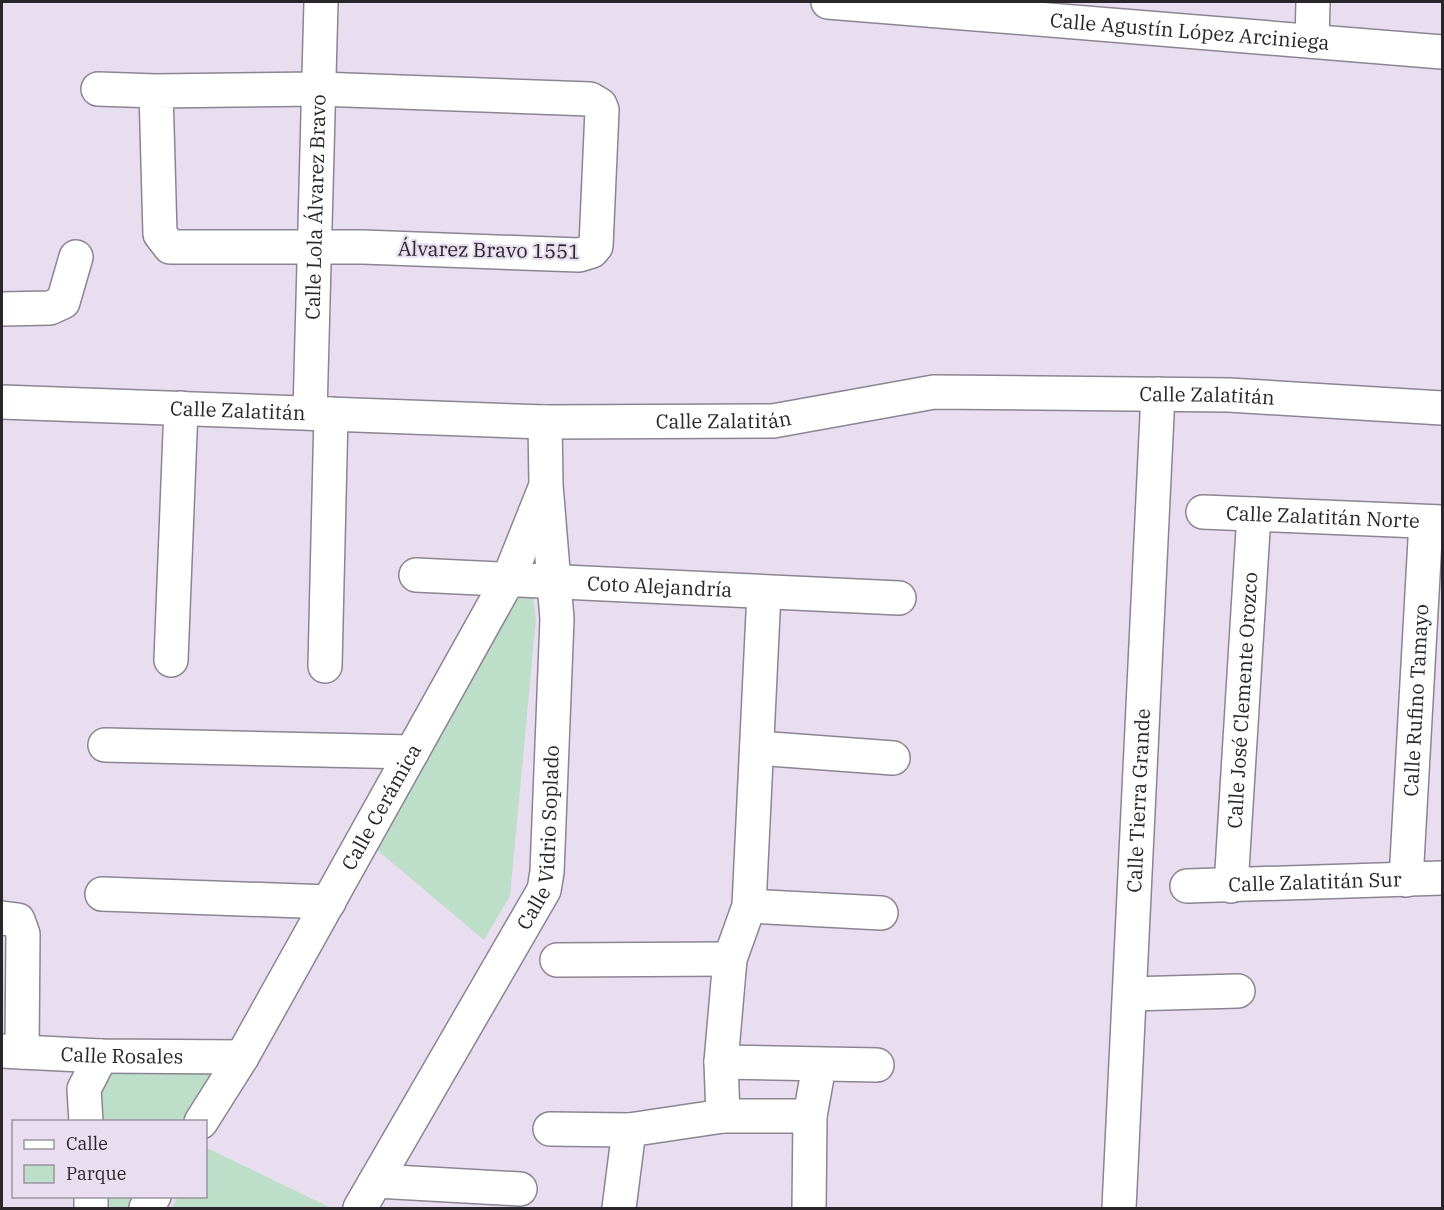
<svg xmlns="http://www.w3.org/2000/svg" width="1444" height="1210" font-family="'IBM Plex Serif',serif">
  <style>
    .green { fill: #bddec8 }
    .lines { fill: none; stroke-linecap: round; stroke-linejoin: round }
    .minor-casing { stroke: #8d8493; stroke-width: 36 }
    .minor { stroke: #fff; stroke-width: 33 }
    .labels { text-anchor: middle; stroke-width: 4.5; stroke-linejoin: round; paint-order: stroke }
    .street-label { font-size: 20px; fill: #29252b; stroke: #e8deef }
  </style>
  <rect width="100%" height="100%" fill="#e8deef"/>
  <!-- green -->
  <path class="green" d="M532,591L536,619L510,896L484,940L370,844L506,593Z
    M105,1059L217,1065L184,1121H89Z
    M207,1148L331,1208H171L178,1197L206,1196Z
    M93,1197H140L133,1208H94Z"/>
  <g class="lines">
    <!-- minor casing -->
    <g class="minor-casing">
      <g id="minor">
        <path id="s1" d="M828,2L1442,52"/>
        <path d="M1312,41L1313,2"/>
        <path d="M98,89L156,91L319,89L590,99L600,105L602,110L596,246L592,251L579,255L363,247H170L160,234L156,91"/>
        <path d="M2,309L50,308L63,302L76,257"/>
        <path id="s2" d="M2,402L545,422L773,421L934,392L1229,395L1442,408"/>
        <path id="s3" d="M310,413L321,2"/>
        <path id="s4" d="M1203,512L1442,522"/>
        <path id="s5" d="M416,575L899,598"/>
        <path d="M171,660L181,408"/>
        <path d="M325,666L331,414"/>
        <path d="M105,745L412,752"/>
        <path d="M757,748L893,758"/>
        <path id="s6" d="M1406,880L1426,522"/>
        <path id="s7" d="M1187,886L1442,878"/>
        <path id="s8" d="M1231,886L1254,514"/>
        <path d="M102,894L329,902"/>
        <path d="M749,906L881,913"/>
        <path d="M2,918L18,920L23,934L22,1052"/>
        <path d="M557,960L730,959"/>
        <path d="M1130,994L1238,991"/>
        <path id="s9" d="M2,1051L101,1056L242,1057"/>
        <path d="M721,1062L877,1065"/>
        <path d="M723,1116L721,1062L730,959L749,906L764,592"/>
        <path d="M86,1122L84,1089L101,1056"/>
        <path id="s10" d="M201,1122L242,1057L509,578L545,488"/>
        <path d="M550,1129L629,1130L723,1116H810"/>
        <path d="M376,1181L520,1189"/>
        <path d="M91,1196V1208"/>
        <path d="M146,1208L154,1196"/>
        <path id="s11" d="M360,1208L544,890L547,872L557,619L546,485L545,422"/>
        <path d="M619,1208L629,1130"/>
        <path d="M809,1208L810,1116L819,1066"/>
        <path id="s12" d="M1119,1208L1158,394"/>
      </g>
    </g>
    <!-- minor -->
    <use href="#minor" class="minor"/>
  </g>
  <g class="labels">
    <!-- street labels -->
    <g class="street-label">
      <text dy="7" stroke="none"><textPath href="#s1" startOffset="363">Calle Agustín López Arciniega</textPath></text>
      <text dy="7" stroke="none"><textPath href="#s3" startOffset="206">Calle Lola Álvarez Bravo</textPath></text>
      <text transform="translate(489 250) rotate(1)" y="7">Álvarez Bravo 1551</text>
      <text dy="7" stroke="none"><textPath href="#s2" startOffset="1208">Calle Zalatitán</textPath></text>
      <text dy="7" stroke="none"><textPath href="#s2" startOffset="236">Calle Zalatitán</textPath></text>
      <text dy="7" stroke="none"><textPath href="#s2" startOffset="722">Calle Zalatitán</textPath></text>
      <text dy="7" stroke="none"><textPath href="#s4" startOffset="120">Calle Zalatitán Norte</textPath></text>
      <text dy="7" stroke="none"><textPath href="#s5" startOffset="244">Coto Alejandría</textPath></text>
      <text dy="7" stroke="none"><textPath href="#s8" startOffset="186">Calle José Clemente Orozco</textPath></text>
      <text dy="7" stroke="none"><textPath href="#s6" startOffset="180">Calle Rufino Tamayo</textPath></text>
      <text dy="7" stroke="none"><textPath href="#s12" startOffset="408">Calle Tierra Grande</textPath></text>
      <text dy="7" stroke="none"><textPath href="#s10" startOffset="363">Calle Cerámica</textPath></text>
      <text dy="7" stroke="none"><textPath href="#s11" startOffset="418">Calle Vidrio Soplado</textPath></text>
      <text dy="7" stroke="none"><textPath href="#s7" startOffset="128">Calle Zalatitán Sur</textPath></text>
      <text dy="7" stroke="none"><textPath href="#s9" startOffset="120">Calle Rosales</textPath></text>
    </g>
  </g>
  <!-- border -->
  <rect width="1444" height="1210" fill="none" stroke="#29252b" stroke-width="6"/>
  <!-- legend -->
  <rect x="12" y="1120" width="195" height="78" fill="#e8deef" stroke="#9c94a1" stroke-width="1.5"/>
  <rect x="24" y="1140" width="30" height="9" fill="#ffffff" stroke="#9c94a1" stroke-width="1.5"/>
  <text x="66" y="1150" font-size="18" fill="#29252b">Calle</text>
  <rect x="24" y="1165" width="30" height="18" fill="#bddec8" stroke="#9c94a1" stroke-width="1.5"/>
  <text x="66" y="1180" font-size="18" fill="#29252b">Parque</text>
</svg>
